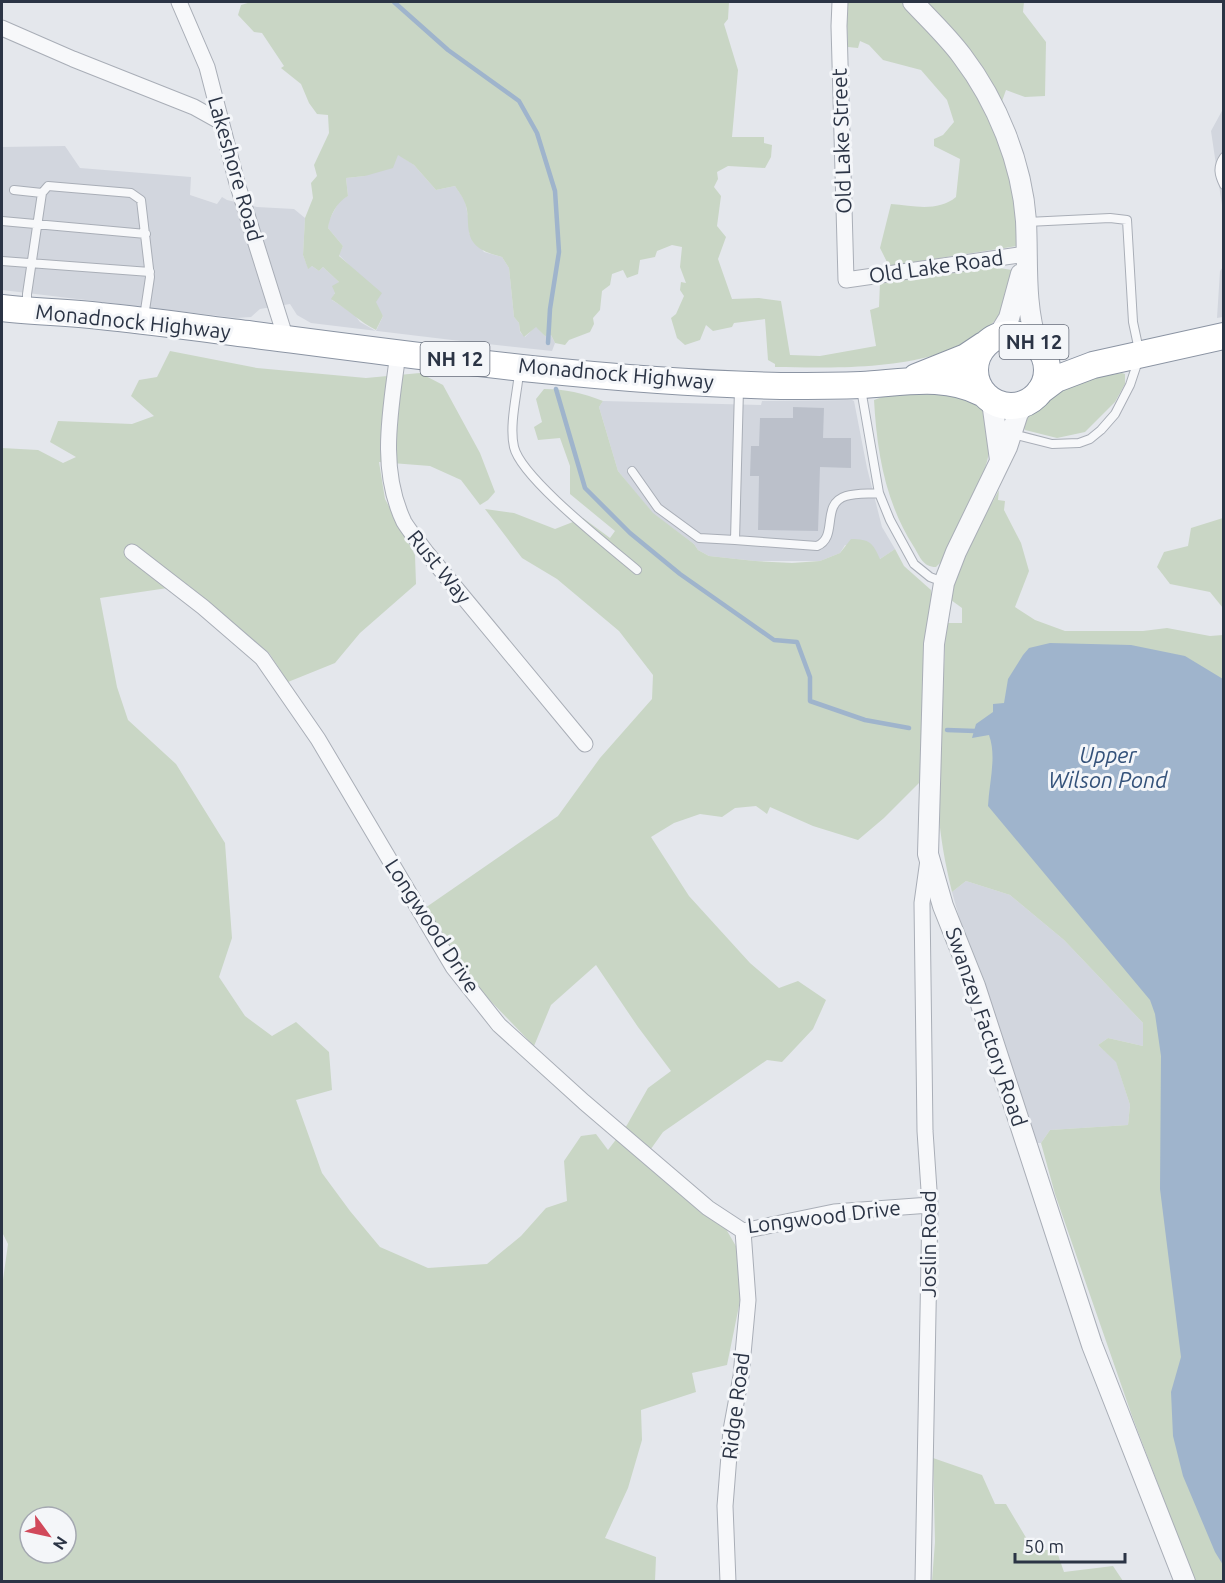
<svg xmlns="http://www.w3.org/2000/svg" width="1225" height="1583" font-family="Ubuntu,sans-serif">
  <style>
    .built { fill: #d2d6de }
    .green { fill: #c9d6c5; fill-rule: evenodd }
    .water { fill: #9fb4cc }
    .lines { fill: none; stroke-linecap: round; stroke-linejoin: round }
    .stream { stroke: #9fb4cc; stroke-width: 4.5 }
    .building { fill: #bbc0ca }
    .service-casing { stroke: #a9aeb7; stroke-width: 10 }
    .minor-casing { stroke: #a9aeb7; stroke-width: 17 }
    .tertiary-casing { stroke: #a9aeb7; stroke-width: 22 }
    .trunk-casing { stroke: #8b94a3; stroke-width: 28 }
    .service { stroke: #f7f8fa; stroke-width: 8 }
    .minor { stroke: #f7f8fa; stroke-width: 15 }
    .tertiary { stroke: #f7f8fa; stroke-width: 20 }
    .trunk { stroke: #fff; stroke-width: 26 }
    .labels { text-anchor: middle; stroke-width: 6; stroke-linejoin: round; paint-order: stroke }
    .shield { fill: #f4f6f9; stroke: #676e7b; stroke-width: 1.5 }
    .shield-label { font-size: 20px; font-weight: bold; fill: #2b3445 }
    .street-label { font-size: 21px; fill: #2b3445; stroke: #f4f6f9 }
    .water-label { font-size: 22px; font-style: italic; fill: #34527a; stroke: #f4f6f9 }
  </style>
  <rect width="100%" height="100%" fill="#e4e7ec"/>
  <!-- built -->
  <path class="built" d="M1223,109V212L1211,131Z
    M65,146L80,168L191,177L190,195L217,204L222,197L227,200L257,207L294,209L305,218L303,255L308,268L312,266L319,271L323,267L339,282L332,300L354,314L360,322L376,331L383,316L348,264L339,255L343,246L328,228L329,220L340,200L348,196L346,178L365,176L398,154L414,165L436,190L455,186L465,201L469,221V233L484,252L502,257L509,268L514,317L519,323L520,332L525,337L536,326L545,336L551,335L555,343L552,351L452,340L311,323L297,315L290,304L260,309L251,317L236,318L2,290V147Z
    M1223,267V317L1217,318L1220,271Z
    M852,400L854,401L867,468L882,527L895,549L880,559L845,545L840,553L820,561H755L709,556L698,550L694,544L652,513L618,471L599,407L603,401L761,405L762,401Z
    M966,881L1010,895L1064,940L1143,1023V1046L1108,1038L1098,1045L1116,1061L1130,1105L1128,1125L1050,1130L1041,1143H1035L969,953L952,892Z"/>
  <!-- green -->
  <path class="green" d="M251,2H729L728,19L724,24L738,70L732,137H764V143L772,145L771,157L765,168L728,166L717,172L718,179L714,187L721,196L717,226L726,237L718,259L732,299L759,298L781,301L790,355L820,356L876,346L870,310L879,307L880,282L993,267L1012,270C1012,275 1013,282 1012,288C1011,294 1007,300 1005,305C971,374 840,368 775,367V364L768,360L765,319L734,323L732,327L713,331L706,325L700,340L685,345L677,338L671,318L676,314L684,296L680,290L681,282L686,283L680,267L682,247L672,245L657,251L655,257L640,260L638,274L627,278L623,270L612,274L610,285L602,291L600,310L593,318L594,324L590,332L569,340L565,345L555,343L551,335L545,336L536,327L524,337L520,331L519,323L514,317L509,268L502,257C488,253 472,249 469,232C467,222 469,213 465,203C463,197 458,191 455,186L436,190L414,165L398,155L393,168L365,176L346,178L348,196C337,202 330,215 328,228L343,246L339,256L382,293L376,302L383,316L376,330C360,322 347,309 331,299L335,293L332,286L339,282L323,267L319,271L312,266L308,269L303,255L305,218L313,198L311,183L317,176L314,165L329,133L328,115L317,114L309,103L301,84L281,68L284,66L262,33L254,32L238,15L241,5Z
    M846,2H903L946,47L971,84L1001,142L1017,209V246L889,266L880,248L891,204C914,206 938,212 956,197L960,159L934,146V139L943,135L954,122L947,100L921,70L883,60L869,45L860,41L858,48L848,47Z
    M926,2H1024L1023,12L1046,42L1045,96L1025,97L1006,90L1001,104L970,53Z
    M170,351L257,368L366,378L420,373L443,385L480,453L495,492L488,500L480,505L461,480L430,466L379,462L385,499L415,555L416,584L360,633L335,663L288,682L269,653L188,585L100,598L117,687L128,720L176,764L225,843L232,938L219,977L245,1016L272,1036L296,1022L329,1052L332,1090L296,1100L322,1173L350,1211L380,1247L428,1268L487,1264L521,1236L546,1208L567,1201L564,1161L581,1136L596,1134L608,1150L627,1125L648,1088L671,1071L638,1027L596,965L551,1005L534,1046L480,990L425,908L558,816L600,758L652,699L653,675L619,631L557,579L522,558L485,509L514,513L555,529L583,518L610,538L615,531L570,494V466L560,438L538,440L534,427L542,422L536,399L544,389C565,389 583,393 603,401L599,407L618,471L653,513L694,544L698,550L709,556L755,561L792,563L820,561L840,553L851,539C870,539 873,543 880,559L895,549L904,566L931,590L932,602L921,781L884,818L858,840L813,826L770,807L767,814L756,806L735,808L722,817L700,814L674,823L651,837L689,896L750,963L779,988L798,981L826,1000L813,1029L782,1062L767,1060L663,1132L643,1160L701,1213L722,1222L737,1248L741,1296L727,1365L692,1373L696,1392L641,1410L642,1440L628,1488L605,1538L656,1557L655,1581L2,1582V1287L8,1244L2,1232V448L38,450L63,463L76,457L50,442L58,421L132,424L154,416L131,396L139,380L157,377ZM30,1517H66V1553H30Z
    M1122,373L1125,374V384L1115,402L1085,432L1057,438L1025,430L1022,424C1051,382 1075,381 1122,373Z
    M950,388L984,404C986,414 990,425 990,436C993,470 957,530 942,561L936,567C923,567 920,557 914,547C885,502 877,452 874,400L888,395Z
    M999,490L998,500L1005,501L1004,510L1021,543L1029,571L1015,607L1035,620L1065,631H1143L1167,628L1210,636L1223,635V1581H1195L1132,1416L1055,1194L1041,1143L1050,1130L1128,1125L1130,1105L1116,1062L1098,1045L1108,1038L1143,1046V1023L1064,940L1010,895L966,881L952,892C945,863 940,836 938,806L946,623H962V608L951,600C959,556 979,528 999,490Z
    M1223,518H1224L1223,608L1210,592L1170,584L1157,567L1164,552L1188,546L1191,528Z
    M933,1458L982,1475L995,1504H1006L1034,1551L1056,1549L1064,1572L1113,1566L1123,1581H932L935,1542Z"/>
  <!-- water -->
  <path class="water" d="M1050,643L1131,645L1185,656L1223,679V1565L1215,1552L1183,1476L1173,1436L1171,1392L1181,1357L1160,1189L1161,1056L1155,1014L1150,1000L988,806C989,783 997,757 989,735L972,738L976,724L993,712V704L1004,703L1008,679L1023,655L1029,648Z"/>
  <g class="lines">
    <!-- stream -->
    <path class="stream" d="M394,2L448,50L519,101L537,133L555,191L559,252L550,309L548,343
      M556,389L585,488L630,533L680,574L774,640L797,642L810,677V701L865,720L909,728
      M947,730L975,731"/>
  </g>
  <!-- building -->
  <path class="building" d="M793,407L824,408L823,438H851V468L820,467L818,531L758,530L759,476H750L751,446H759L760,418H793Z"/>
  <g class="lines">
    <!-- service casing -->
    <g class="service-casing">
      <path id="service" d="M1224,157C1217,167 1219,175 1224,185
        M14,190L42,193
        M2,221L146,234
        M2,261L150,272
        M27,307V294L42,193L48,186L131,193L141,200L150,277L144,317
        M519,373C517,394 509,426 514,447C521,478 610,547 637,570
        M861,389L879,493L890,520L914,564L930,577L943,582
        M1013,434L1052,444L1079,443L1090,439L1101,430L1115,414L1130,385L1140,355L1133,322L1127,220L1110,218L1027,222
        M632,471L658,508L699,538L735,540L739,389
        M735,540L817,546C839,537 820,504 846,496C856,493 869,494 879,493"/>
    </g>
    <!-- minor casing -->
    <g class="minor-casing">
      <path id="minor" d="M179,2L207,67L237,183L286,339
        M840,2L839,26L846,280L1026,254
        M2,28L73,59L194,107L221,122
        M398,353C391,409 378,468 404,522C410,532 419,542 426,552L585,744
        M132,552L203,607L262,658L318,739L453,967L499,1025L584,1102L708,1208L743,1231L834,1212L930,1205
        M728,1582L725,1506L731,1430L741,1376L748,1300L743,1231
        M923,1582L930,1205L925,1131L922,903L928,860"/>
    </g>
    <!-- tertiary casing -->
    <g class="tertiary-casing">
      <path id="tertiary" d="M913,2C929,19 948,37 962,56C997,102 1022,163 1026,221C1028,262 1024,304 1037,344
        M998,336L1009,318L1021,274
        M990,400L993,409L1000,460
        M1025,404L1018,413L1007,447L956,552L944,583L934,644L928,854L943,906L975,986L1092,1345L1185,1582"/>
    </g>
    <!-- trunk casing -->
    <g class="trunk-casing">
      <path id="trunk" d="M2,308C34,312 68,312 100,316C150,321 199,328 248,334C425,357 603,382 781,386C808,386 835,386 861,385C902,383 944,373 982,393
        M975 370a36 36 0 1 1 72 0a36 36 0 1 1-72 0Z
        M916,377L966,357L984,345
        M1040,391L1056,379L1093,365L1224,336"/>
    </g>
    <!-- service -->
    <use href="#service" class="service"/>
    <!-- minor -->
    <use href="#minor" class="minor"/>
    <!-- tertiary -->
    <use href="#tertiary" class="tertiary"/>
    <!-- trunk -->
    <use href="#trunk" class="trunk"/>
  </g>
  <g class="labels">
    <!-- shield labels -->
    <g class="shield">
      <rect x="999.5" y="325" width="69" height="34" rx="4.5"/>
      <rect x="420.5" y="342" width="69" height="34" rx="4.5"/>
    </g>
    <g class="shield-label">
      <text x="1034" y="349">NH 12</text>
      <text x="455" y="366">NH 12</text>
    </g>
    <!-- street labels -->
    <g class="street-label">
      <text transform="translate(842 141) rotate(-92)" y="7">Old Lake Street</text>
      <text transform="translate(235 169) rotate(74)" y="7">Lakeshore Road</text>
      <text transform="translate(936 267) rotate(-8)" y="7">Old Lake Road</text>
      <text transform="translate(133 322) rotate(6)" y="7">Monadnock Highway</text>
      <text transform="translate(616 374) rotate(5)" y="7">Monadnock Highway</text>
      <text transform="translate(439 567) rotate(51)" y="7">Rust Way</text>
      <text transform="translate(432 926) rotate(57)" y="7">Longwood Drive</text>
      <text transform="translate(986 1027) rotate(71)" y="7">Swanzey Factory Road</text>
      <text transform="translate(824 1217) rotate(-7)" y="7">Longwood Drive</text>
      <text transform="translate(929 1244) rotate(-90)" y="7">Joslin Road</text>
      <text transform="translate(736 1406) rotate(-83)" y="7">Ridge Road</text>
    </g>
    <!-- water labels -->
    <g class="water-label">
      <text x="1108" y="763">Upper<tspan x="1108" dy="25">Wilson Pond</tspan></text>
    </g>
  </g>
  <!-- border -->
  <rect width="1225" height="1583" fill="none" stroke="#2b3445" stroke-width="6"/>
  <!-- north arrow -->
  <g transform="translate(48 1535) rotate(123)"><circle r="28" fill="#f4f6f9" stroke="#a4a8b1" stroke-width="1.5"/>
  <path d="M0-4.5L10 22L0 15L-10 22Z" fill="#d1495b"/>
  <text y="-9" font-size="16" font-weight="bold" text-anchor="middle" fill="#2b3445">N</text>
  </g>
  <!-- scale -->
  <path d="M1015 1553v9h110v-9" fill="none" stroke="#2b3445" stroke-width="3"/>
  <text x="1024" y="1553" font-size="18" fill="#2b3445" stroke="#f4f6f9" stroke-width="4.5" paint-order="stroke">50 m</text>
</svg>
